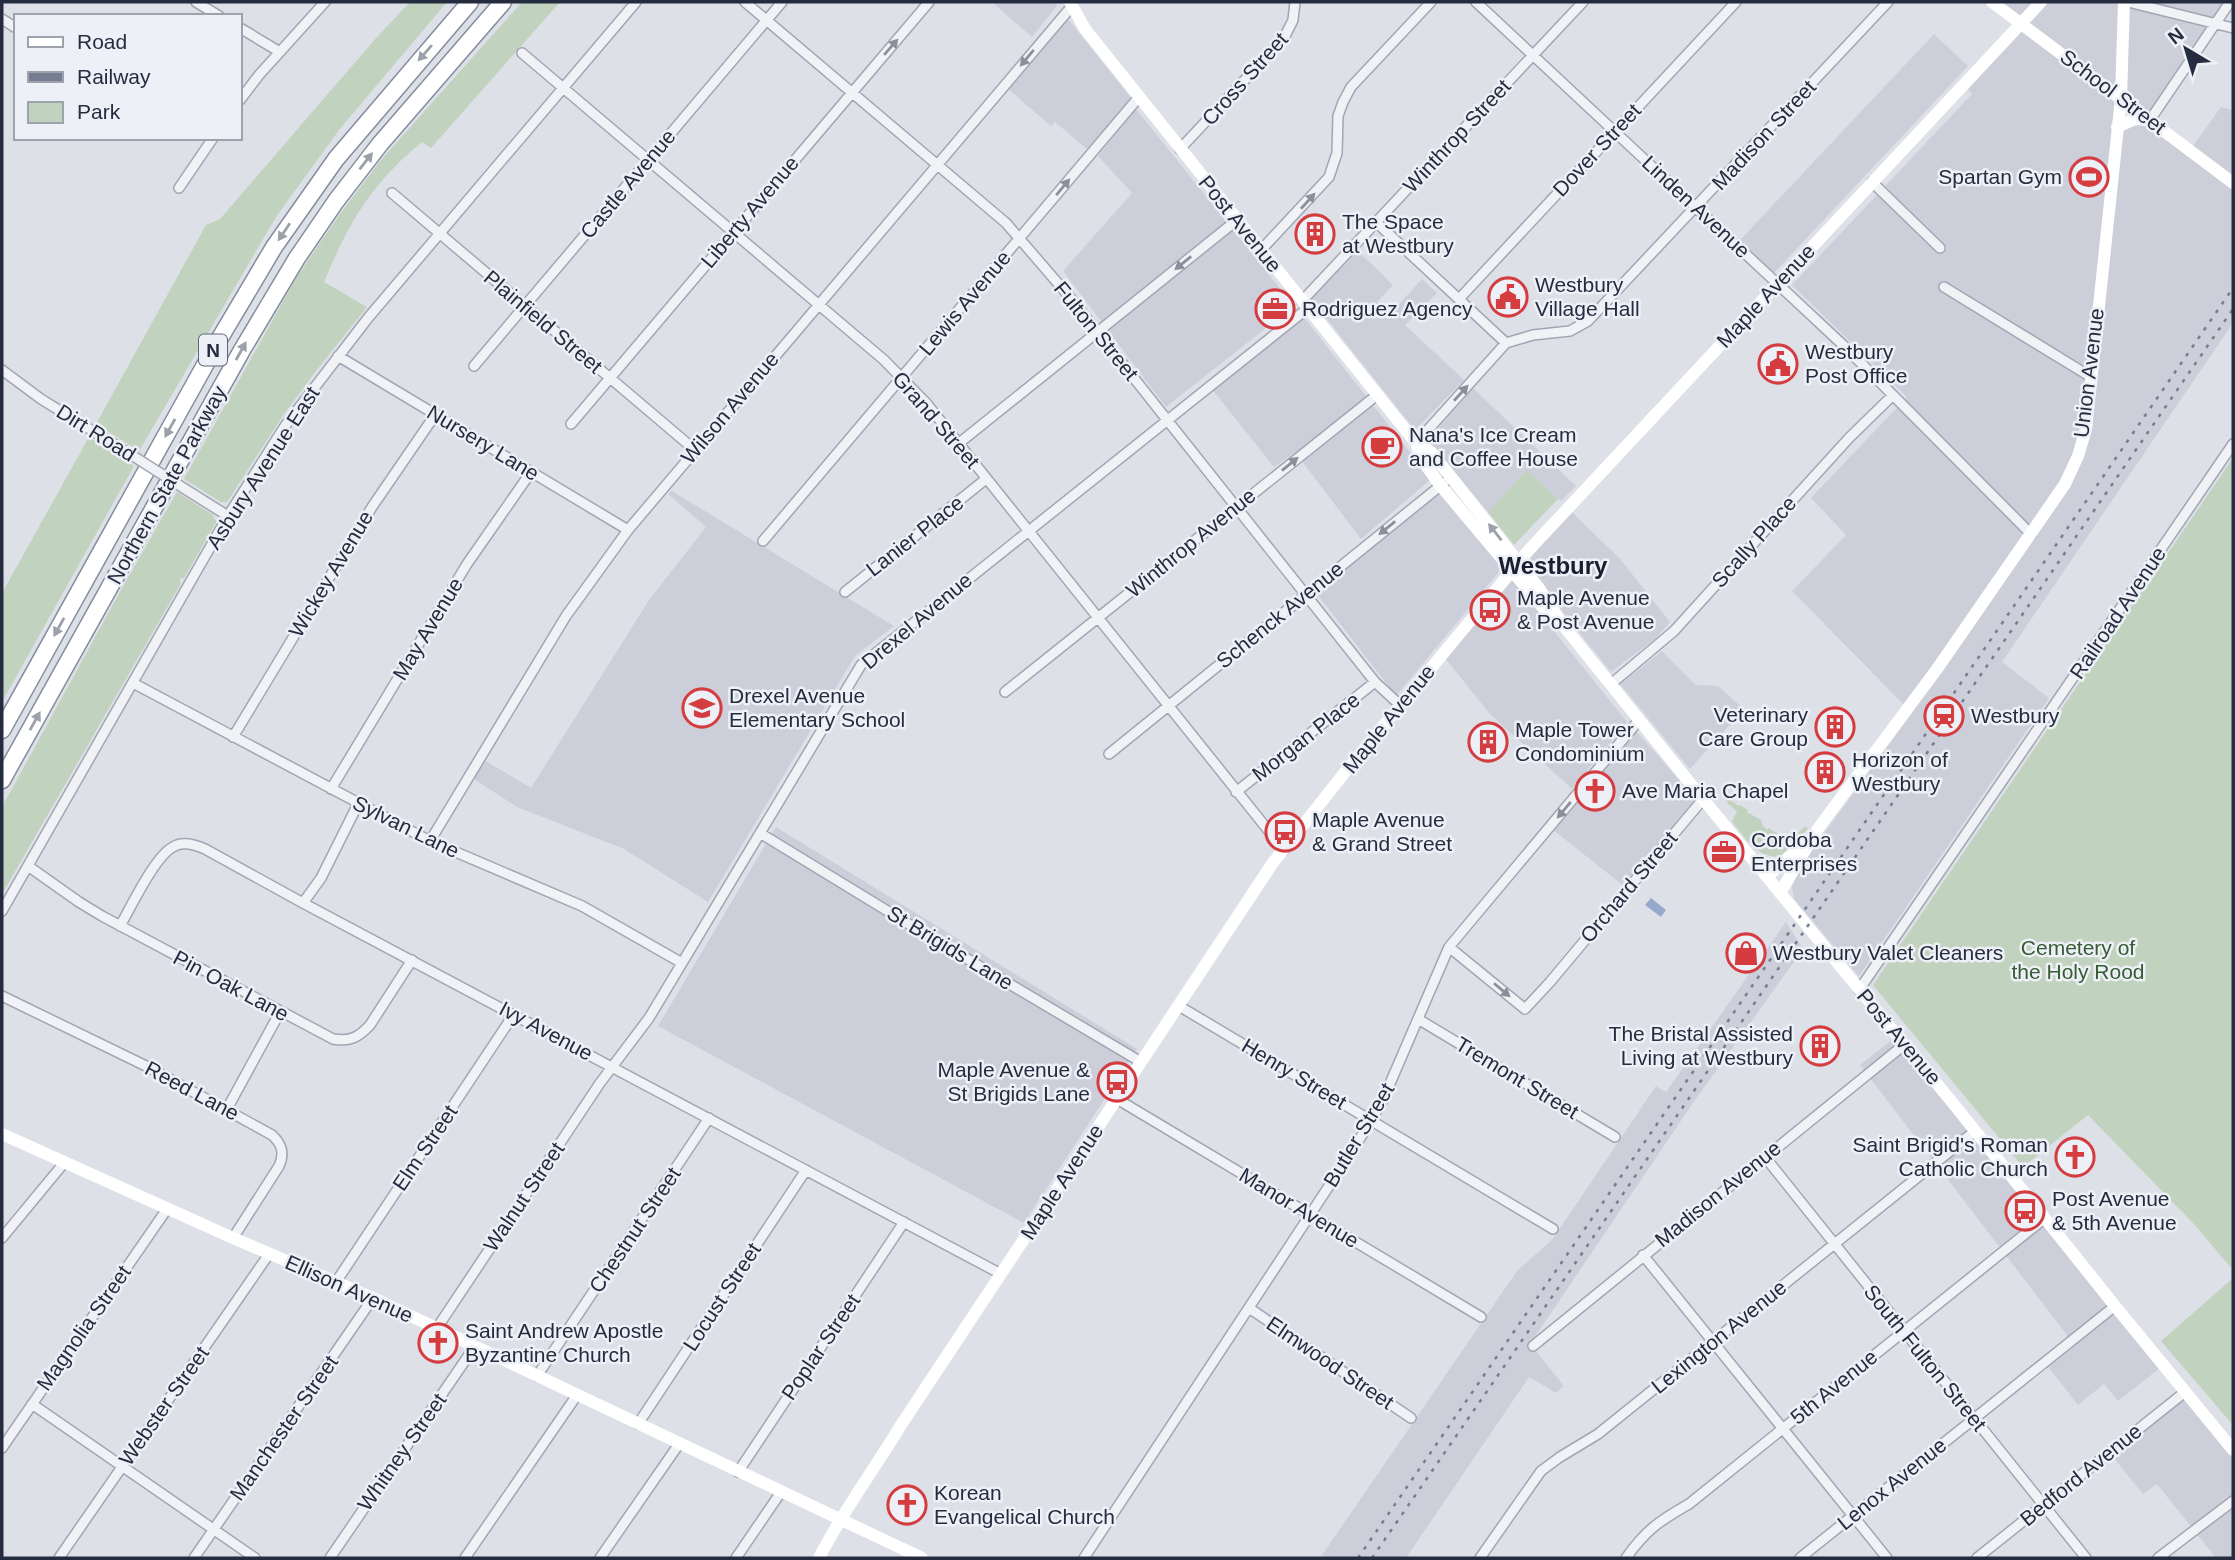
<svg xmlns="http://www.w3.org/2000/svg" width="2235" height="1560" font-family="Arial,sans-serif">
  <style>
    .built { fill: #cccfda }
    .green { fill: #c1d2be }
    .water { fill: #97a9ca }
    .lines { fill: none; stroke-linecap: round; stroke-linejoin: round }
    .street-casing { stroke: #a3a6b2; stroke-width: 12 }
    .highway-casing { stroke: #848c9f; stroke-width: 19 }
    .street { stroke: #f1f2f6; stroke-width: 9 }
    .secondary { stroke: #fff; stroke-width: 12 }
    .highway { stroke: #fff; stroke-width: 16 }
    .rail { stroke: #767d92; stroke-width: 2.5; stroke-dasharray: 3.5 7; stroke-linecap: butt }
    .street-bridge-casing { stroke: #a3a6b2; stroke-width: 12; stroke-linecap: butt }
    .street-bridge { stroke: #f1f2f6; stroke-width: 9 }
    .oneway { fill: #8c8f9b }
    .oneway2 { fill: #9da0a9 }
    .labels { text-anchor: middle; stroke-width: 5; stroke-linejoin: round; paint-order: stroke }
    .shield { fill: #edf0f6; stroke: #626777; stroke-width: 2 }
    .shield-label { font-size: 19px; font-weight: bold; fill: #262c40 }
    .street-label { font-size: 21px; fill: #262c40; stroke: #edf0f6 }
    .poi-label { font-size: 21px; fill: #262c40; stroke: #edf0f6; text-anchor: start }
    .park-label { font-size: 21px; fill: #355c33; stroke: #edf0f6 }
    .quarter-label { font-size: 24px; font-weight: bold; fill: #191e30; stroke: #edf0f6 }
  </style>
  <rect width="100%" height="100%" fill="#dee0e8"/>
  <!-- built -->
  <path class="built" d="M997,2H1055L1057,6L1032,37L995,5Z
    M1992,2H2231L2151,120L2190,150L2221,107L2233,110V323L2002,662L2049,698L1859,976L1794,899L1792,887L1801,865L1912,713L1792,591L1846,535L1811,498L1907,397L1792,285L1972,94L1968,89L2022,31L2120,106L2117,126L2149,120Z
    M1068,19L1131,98L1087,149L1055,122L1051,126L1007,88Z
    M1934,34L1968,66L1774,273L1740,240Z
    M1136,109L1294,306L1166,407L1063,271L1132,193L1098,156Z
    M1358,251L1393,285L1377,302L1390,314L1422,279L1437,293L1405,325L1464,380L1415,430L1311,299Z
    M1303,316L1431,479L1361,539L1295,452L1274,467L1211,388Z
    M1473,388L1576,486L1561,501L1527,471L1488,512L1428,440Z
    M672,491L894,626L855,656L708,902L624,849L517,807L474,779L484,760L531,788L649,600L706,527L668,494Z
    M1441,492L1503,567L1396,696L1314,590Z
    M1572,512L1621,560L1670,622L1656,638L1611,672L1524,564Z
    M1513,580L1627,722L1572,789L1490,714L1445,658Z
    M1662,651L1696,685L1718,686L1744,709L1690,769L1620,684Z
    M1636,731L1697,800L1625,887L1552,829Z
    M776,827L1137,1049L1024,1223L658,1026Z
    M1722,845L1731,855L1717,872L1707,864Z
    M1786,922L1803,949L1693,1103L1530,1344L1564,1386L1556,1393L1529,1377L1406,1558H1320L1517,1271L1552,1240L1656,1086L1666,1092Z
    M1898,1035L2164,1365L2118,1401L2104,1384L2078,1405L2043,1360L2070,1339L1860,1065Z
    M2188,1391L2233,1447V1558H2216L2157,1484L2143,1494L2109,1452Z"/>
  <!-- green -->
  <path class="green" d="M410,2H447L339,130L276,217L139,451L96,424L206,225L220,219L377,37Z
    M522,2H560L431,148L422,142C371,184 349,222 324,282L367,307L316,371L284,414L227,502H221L184,479L296,278L340,214L381,160Z
    M89,437L134,466L2,702V593Z
    M2233,458V1270L2193,1223L2088,1115L2023,1167L1873,985Z
    M1527,470L1558,499L1514,545L1488,512Z
    M177,492L213,515L214,519L217,521L184,578H180V585L2,894V807L121,590Z
    M1730,797V800L1739,806L1740,805L1748,810L1747,812L1761,820L1763,826L1767,830L1769,828C1782,838 1794,840 1805,826L1808,829L1781,856C1758,860 1746,838 1732,822L1737,811L1728,804L1727,800Z
    M2233,1278V1425L2161,1341Z"/>
  <!-- water -->
  <path class="water" d="M1651,898L1666,910L1661,917L1645,905Z"/>
  <g class="lines">
    <!-- street casing -->
    <g class="street-casing">
      <path id="street" d="M196,2L219,16
        M745,2L1006,223L1068,295L1375,682L1401,706
        M1476,2L1843,345L2031,534
        M2128,2L2233,28
        M2,19L16,28
        M240,28L280,52
        M522,53L884,360L927,404L1284,850
        M240,100L259,75L325,2
        M2150,120L2230,2
        M1180,149L1284,38L1293,20L1295,2
        M1872,182L1940,248
        M179,188L213,138
        M392,193L695,450
        M1377,223L1506,343
        M1261,250L1329,177L1337,153L1338,116L1343,102L1351,87L1431,2
        M1944,287L2091,377
        M1459,299L1736,2
        M1302,301L1583,2
        M338,356L628,530
        M474,366L782,2
        M2,370L41,399L130,454
        M571,424L929,2
        M1416,443L1506,343L1533,335L1570,331L1588,321L1888,2
        M958,444L1237,220
        M185,489L228,516
        M763,541L1139,97
        M845,592L986,479
        M133,683L430,841L582,906L682,963
        M1611,684L1674,631L1849,438L1893,395
        M1005,692L1377,395
        M233,737L372,507L435,415
        M1109,754L1445,482
        M331,789L467,564L531,472
        M1236,792L1375,682
        M760,833L917,929L1141,1062
        M430,841L566,616L628,530L1072,6
        M28,866L79,902L102,916L333,1039C350,1042 359,1037 370,1025L412,960
        M303,903L321,878L358,804
        M2,911L228,516L285,426L368,318L636,2
        M120,926C131,907 155,856 173,847C182,841 196,845 205,849L303,903L1001,1274
        M1449,947L1525,1009L1550,982L1704,798
        M1859,990L2233,444
        M2,996L146,1066L272,1135C282,1144 285,1153 279,1166L233,1238
        M1179,1006L1553,1229
        M1418,1019L1615,1137
        M1117,1099L1481,1317
        M227,1109L280,1012
        M1765,1157L2086,1558
        M2,1238L64,1163
        M1643,1255L1887,1558
        M336,1282L514,1014
        M1249,1308L1411,1418
        M437,1328L600,1083L649,1018L861,665L1308,308
        M1533,1346L1905,1044
        M537,1376L709,1118
        M32,1404L255,1558
        M638,1424L806,1170
        M2,1448L167,1209
        M738,1472L904,1222
        M59,1558L269,1254
        M194,1558L373,1298
        M330,1558L475,1346
        M465,1558L577,1395
        M600,1558L679,1444
        M736,1558L781,1492
        M1084,1558L1356,1145L1382,1102L1449,947L1639,720
        M1480,1558L1541,1471L1560,1457L1598,1434L1975,1131
        M1626,1558C1646,1530 1659,1521 1689,1504L2045,1218
        M1800,1558L2115,1306
        M1977,1558L2185,1392
        M2158,1558L2233,1501"/>
    </g>
    <!-- highway casing -->
    <g class="highway-casing">
      <path id="highway" d="M2,730L220,338L274,247L336,159L470,2
        M2,780L242,350L297,258L336,201L380,144L503,2"/>
    </g>
    <!-- street -->
    <use href="#street" class="street"/>
    <!-- secondary -->
    <path class="secondary" d="M1070,2L1085,29L1416,443L1431,452L1451,477L1539,588L1563,625L1694,788L1956,1107L2115,1306L2233,1450
      M1992,2L2233,183
      M2117,127L2135,119L2150,120
      M1416,443L1422,460L1440,485L1550,616
      M1767,877L1802,845
      M1780,893L1817,830L1937,669L2065,484L2078,456L2086,429L2121,98L2124,2
      M2,1134L233,1238L373,1298L922,1558
      M819,1558C842,1512 874,1470 901,1425L1272,864L1346,771L1528,551L2041,2"/>
    <!-- highway -->
    <use href="#highway" class="highway"/>
    <!-- rail -->
    <path class="rail" d="M1358,1558L2233,288
      M1372,1558L2233,309"/>
    <!-- street-bridge casing -->
    <g class="street-bridge-casing">
      <path id="street-bridge" d="M130,454L185,489"/>
    </g>
    <!-- street-bridge -->
    <use href="#street-bridge" class="street-bridge"/>
  </g>
  <!-- one-way arrows -->
  <defs><path id="oneway-solid" d="M-6-.8H1V-3.2L6.5 0L1 3.2V.8H-6Z" transform="scale(1.75)"/></defs>
  <g class="oneway">
    <use href="#oneway-solid" transform="translate(891 47) rotate(-49)"/>
    <use href="#oneway-solid" transform="translate(1027 58) rotate(130)"/>
    <use href="#oneway-solid" transform="translate(1063 187) rotate(-50)"/>
    <use href="#oneway-solid" transform="translate(1308 201) rotate(-48)"/>
    <use href="#oneway-solid" transform="translate(1183 263) rotate(141)"/>
    <use href="#oneway-solid" transform="translate(1461 393) rotate(-48)"/>
    <use href="#oneway-solid" transform="translate(1290 464) rotate(-39)"/>
    <use href="#oneway-solid" transform="translate(1387 528) rotate(141)"/>
    <use href="#oneway-solid" transform="translate(1564 810) rotate(130)"/>
    <use href="#oneway-solid" transform="translate(1502 990) rotate(40)"/>
  </g>
  <g class="oneway2">
    <use href="#oneway-solid" transform="translate(425 53) rotate(131)"/>
    <use href="#oneway-solid" transform="translate(366 161) rotate(-52)"/>
    <use href="#oneway-solid" transform="translate(284 232) rotate(124)"/>
    <use href="#oneway-solid" transform="translate(241 351) rotate(-61)"/>
    <use href="#oneway-solid" transform="translate(170 428) rotate(119)"/>
    <use href="#oneway-solid" transform="translate(1495 532) rotate(-128)"/>
    <use href="#oneway-solid" transform="translate(59 627) rotate(119)"/>
    <use href="#oneway-solid" transform="translate(35 721) rotate(-61)"/>
  </g>
  <!-- icons -->
  <defs>
    <g id="stadium-ring" transform="scale(2.0125)"><circle r="9.5" fill="#edf0f6" stroke="#d43c3f" stroke-width="1.5"/><path d="M0-5a6.5 5 0 1 0 0 10a6.5 5 0 1 0 0-10ZM-3.5-1.8h7v3.6h-7Z" fill="#d43c3f"/></g>
    <g id="building-ring" transform="scale(2.0125)"><circle r="9.5" fill="#edf0f6" stroke="#d43c3f" stroke-width="1.5"/><path d="M-4-6H4V6H1V3H-1V6H-4ZM-2.5-4.3h1.7v1.8h-1.7ZM.8-4.3h1.7v1.8H.8ZM-2.5-1h1.7V.8h-1.7ZM.8-1h1.7V.8H.8Z" fill="#d43c3f"/></g>
    <g id="civic-ring" transform="scale(2.0125)"><circle r="9.5" fill="#edf0f6" stroke="#d43c3f" stroke-width="1.5"/><path d="M-.6-6.5H3V-4.5H.6V-3L4-1V1h2V6H-6V1h2V-1L-.6-3ZM-1.2 2.5V6h2.4V2.5Z" fill="#d43c3f"/></g>
    <g id="office-ring" transform="scale(2.0125)"><circle r="9.5" fill="#edf0f6" stroke="#d43c3f" stroke-width="1.5"/><path d="M-6-3h4V-5.5h4V-3h4V5H-6ZM-1-4.5V-3h2v-1.5ZM-6 0V1H6V0Z" fill="#d43c3f"/></g>
    <g id="cafe-ring" transform="scale(2.0125)"><circle r="9.5" fill="#edf0f6" stroke="#d43c3f" stroke-width="1.5"/><path d="M-5.5-4.5H6V0H3Q3 3.5 0 3.5H-2.5Q-5.5 3.5-5.5 0ZM3-3.2v2h1.7v-2ZM-6 4.5H4V6H-6Z" fill="#d43c3f"/></g>
    <g id="bus-ring" transform="scale(2.0125)"><circle r="9.5" fill="#edf0f6" stroke="#d43c3f" stroke-width="1.5"/><path d="M-5-6H5V4H4V6H2V4H-2V6H-4V4H-5ZM-3.5-4V0h7V-4ZM-3.5 1.2v1.5H-2V1.2ZM2 1.2v1.5H3.5V1.2Z" fill="#d43c3f"/></g>
    <g id="school-ring" transform="scale(2.0125)"><circle r="9.5" fill="#edf0f6" stroke="#d43c3f" stroke-width="1.5"/><path d="M0-5L7-2L0 1L-7-2ZM-4 1L0 2.5L4 1V4Q0 6-4 4Z" fill="#d43c3f"/></g>
    <g id="station-ring" transform="scale(2.0125)"><circle r="9.5" fill="#edf0f6" stroke="#d43c3f" stroke-width="1.5"/><path d="M-3-6H3Q5-6 5-4V2Q5 4 3 4L4.5 6H3L1.5 4h-3L-3 6H-4.5L-3 4Q-5 4-5 2V-4Q-5-6-3-6ZM-3.5-4v3h7v-3ZM-3.5 1v1.5H-2V1ZM2 1v1.5H3.5V1Z" fill="#d43c3f"/></g>
    <g id="church-ring" transform="scale(2.0125)"><circle r="9.5" fill="#edf0f6" stroke="#d43c3f" stroke-width="1.5"/><path d="M-1.2-6h2.4v3.5h3.3v2.4h-3.3V6h-2.4V-.1h-3.3v-2.4h3.3Z" fill="#d43c3f"/></g>
    <g id="shop-ring" transform="scale(2.0125)"><circle r="9.5" fill="#edf0f6" stroke="#d43c3f" stroke-width="1.5"/><path d="M-5-2.5h2.3a2.7 3.5 0 0 1 5.4 0H5L5.5 6h-11ZM-1.5-2.5h3a1.5 2.3 0 0 0-3 0Z" fill="#d43c3f"/></g>
  </defs>
  <g fill-rule="evenodd">
    <use href="#stadium-ring" x="2089" y="177"/>
    <use href="#building-ring" x="1315" y="234"/>
    <use href="#civic-ring" x="1508" y="297"/>
    <use href="#office-ring" x="1275" y="309"/>
    <use href="#civic-ring" x="1778" y="364"/>
    <use href="#cafe-ring" x="1382" y="447"/>
    <use href="#bus-ring" x="1490" y="610"/>
    <use href="#school-ring" x="702" y="708"/>
    <use href="#station-ring" x="1944" y="716"/>
    <use href="#building-ring" x="1835" y="727"/>
    <use href="#building-ring" x="1488" y="742"/>
    <use href="#building-ring" x="1825" y="772"/>
    <use href="#church-ring" x="1595" y="791"/>
    <use href="#bus-ring" x="1285" y="832"/>
    <use href="#office-ring" x="1724" y="852"/>
    <use href="#shop-ring" x="1746" y="953"/>
    <use href="#building-ring" x="1820" y="1046"/>
    <use href="#bus-ring" x="1117" y="1082"/>
    <use href="#church-ring" x="2075" y="1157"/>
    <use href="#bus-ring" x="2025" y="1211"/>
    <use href="#church-ring" x="438" y="1343"/>
    <use href="#church-ring" x="907" y="1505"/>
  </g>
  <g class="labels">
    <!-- shield labels -->
    <rect class="shield" x="199" y="334.5" width="28" height="31" rx="5"/>
    <g class="shield-label">
      <text x="213" y="357">N</text>
    </g>
    <!-- street labels -->
    <g class="street-label">
      <text transform="translate(1245 79) rotate(-48)" y="7">Cross Street</text>
      <text transform="translate(2113 92) rotate(37)" y="7">School Street</text>
      <text transform="translate(1764 135) rotate(-47)" y="7">Madison Street</text>
      <text transform="translate(1457 136) rotate(-47)" y="7">Winthrop Street</text>
      <text transform="translate(1597 150) rotate(-47)" y="7">Dover Street</text>
      <text transform="translate(628 184) rotate(-50)" y="7">Castle Avenue</text>
      <text transform="translate(1696 207) rotate(43)" y="7">Linden Avenue</text>
      <text transform="translate(750 212) rotate(-50)" y="7">Liberty Avenue</text>
      <text transform="translate(1240 224) rotate(51)" y="7">Post Avenue</text>
      <text transform="translate(1766 296) rotate(-47)" y="7">Maple Avenue</text>
      <text transform="translate(965 303) rotate(-50)" y="7">Lewis Avenue</text>
      <text transform="translate(543 322) rotate(40)" y="7">Plainfield Street</text>
      <text transform="translate(1096 331) rotate(51)" y="7">Fulton Street</text>
      <text transform="translate(2089 373) rotate(-83)" y="7">Union Avenue</text>
      <text transform="translate(730 408) rotate(-50)" y="7">Wilson Avenue</text>
      <text transform="translate(936 420) rotate(49)" y="7">Grand Street</text>
      <text transform="translate(96 433) rotate(32)" y="7">Dirt Road</text>
      <text transform="translate(483 443) rotate(31)" y="7">Nursery Lane</text>
      <text transform="translate(263 468) rotate(-57)" y="7">Asbury Avenue East</text>
      <text transform="translate(167 485) rotate(-61)" y="7">Northern State Parkway</text>
      <text transform="translate(915 536) rotate(-38)" y="7">Lanier Place</text>
      <text transform="translate(1754 542) rotate(-48)" y="7">Scally Place</text>
      <text transform="translate(1191 543) rotate(-39)" y="7">Winthrop Avenue</text>
      <text transform="translate(331 574) rotate(-59)" y="7">Wickey Avenue</text>
      <text transform="translate(2118 613) rotate(-56)" y="7">Railroad Avenue</text>
      <text transform="translate(1280 615) rotate(-39)" y="7">Schenck Avenue</text>
      <text transform="translate(917 621) rotate(-40)" y="7">Drexel Avenue</text>
      <text transform="translate(428 629) rotate(-59)" y="7">May Avenue</text>
      <text transform="translate(1389 719) rotate(-51)" y="7">Maple Avenue</text>
      <text transform="translate(1306 737) rotate(-38)" y="7">Morgan Place</text>
      <text transform="translate(406 827) rotate(26)" y="7">Sylvan Lane</text>
      <text transform="translate(1629 887) rotate(-50)" y="7">Orchard Street</text>
      <text transform="translate(950 948) rotate(31)" y="7">St Brigids Lane</text>
      <text transform="translate(231 986) rotate(28)" y="7">Pin Oak Lane</text>
      <text transform="translate(546 1031) rotate(28)" y="7">Ivy Avenue</text>
      <text transform="translate(1899 1037) rotate(50)" y="7">Post Avenue</text>
      <text transform="translate(1294 1074) rotate(31)" y="7">Henry Street</text>
      <text transform="translate(1517 1078) rotate(31)" y="7">Tremont Street</text>
      <text transform="translate(192 1091) rotate(28)" y="7">Reed Lane</text>
      <text transform="translate(1359 1135) rotate(-59)" y="7">Butler Street</text>
      <text transform="translate(425 1148) rotate(-56)" y="7">Elm Street</text>
      <text transform="translate(1062 1182) rotate(-57)" y="7">Maple Avenue</text>
      <text transform="translate(1718 1194) rotate(-39)" y="7">Madison Avenue</text>
      <text transform="translate(524 1197) rotate(-56)" y="7">Walnut Street</text>
      <text transform="translate(1299 1208) rotate(31)" y="7">Manor Avenue</text>
      <text transform="translate(635 1230) rotate(-56)" y="7">Chestnut Street</text>
      <text transform="translate(349 1289) rotate(24)" y="7">Ellison Avenue</text>
      <text transform="translate(722 1297) rotate(-57)" y="7">Locust Street</text>
      <text transform="translate(84 1328) rotate(-55)" y="7">Magnolia Street</text>
      <text transform="translate(1719 1337) rotate(-39)" y="7">Lexington Avenue</text>
      <text transform="translate(821 1347) rotate(-56)" y="7">Poplar Street</text>
      <text transform="translate(1925 1358) rotate(51)" y="7">South Fulton Street</text>
      <text transform="translate(1330 1363) rotate(34)" y="7">Elmwood Street</text>
      <text transform="translate(1834 1387) rotate(-39)" y="7">5th Avenue</text>
      <text transform="translate(164 1406) rotate(-55)" y="7">Webster Street</text>
      <text transform="translate(284 1428) rotate(-55)" y="7">Manchester Street</text>
      <text transform="translate(402 1452) rotate(-55)" y="7">Whitney Street</text>
      <text transform="translate(2081 1475) rotate(-39)" y="7">Bedford Avenue</text>
      <text transform="translate(1892 1484) rotate(-39)" y="7">Lenox Avenue</text>
    </g>
    <!-- poi labels -->
    <g class="poi-label">
      <text x="2062" y="184" text-anchor="end">Spartan Gym</text>
      <text x="1342" y="229">The Space<tspan x="1342" dy="24">at Westbury</tspan></text>
      <text x="1535" y="292">Westbury<tspan x="1535" dy="24">Village Hall</tspan></text>
      <text x="1302" y="316">Rodriguez Agency</text>
      <text x="1805" y="359">Westbury<tspan x="1805" dy="24">Post Office</tspan></text>
      <text x="1409" y="442">Nana's Ice Cream<tspan x="1409" dy="24">and Coffee House</tspan></text>
      <text x="1517" y="605">Maple Avenue<tspan x="1517" dy="24">&amp; Post Avenue</tspan></text>
      <text x="729" y="703">Drexel Avenue<tspan x="729" dy="24">Elementary School</tspan></text>
      <text x="1808" y="722" text-anchor="end">Veterinary<tspan x="1808" dy="24">Care Group</tspan></text>
      <text x="1971" y="723">Westbury</text>
      <text x="1515" y="737">Maple Tower<tspan x="1515" dy="24">Condominium</tspan></text>
      <text x="1852" y="767">Horizon of<tspan x="1852" dy="24">Westbury</tspan></text>
      <text x="1622" y="798">Ave Maria Chapel</text>
      <text x="1312" y="827">Maple Avenue<tspan x="1312" dy="24">&amp; Grand Street</tspan></text>
      <text x="1751" y="847">Cordoba<tspan x="1751" dy="24">Enterprises</tspan></text>
      <text x="1773" y="960">Westbury Valet Cleaners</text>
      <text x="1793" y="1041" text-anchor="end">The Bristal Assisted<tspan x="1793" dy="24">Living at Westbury</tspan></text>
      <text x="1090" y="1077" text-anchor="end">Maple Avenue &amp;<tspan x="1090" dy="24">St Brigids Lane</tspan></text>
      <text x="2048" y="1152" text-anchor="end">Saint Brigid's Roman<tspan x="2048" dy="24">Catholic Church</tspan></text>
      <text x="2052" y="1206">Post Avenue<tspan x="2052" dy="24">&amp; 5th Avenue</tspan></text>
      <text x="465" y="1338">Saint Andrew Apostle<tspan x="465" dy="24">Byzantine Church</tspan></text>
      <text x="934" y="1500">Korean<tspan x="934" dy="24">Evangelical Church</tspan></text>
    </g>
    <!-- park labels -->
    <g class="park-label">
      <text x="2078" y="955">Cemetery of<tspan x="2078" dy="24">the Holy Rood</tspan></text>
    </g>
    <!-- quarter labels -->
    <g class="quarter-label">
      <text x="1553" y="574">Westbury</text>
    </g>
  </g>
  <!-- border -->
  <rect width="2235" height="1560" fill="none" stroke="#262c40" stroke-width="7"/>
  <!-- legend -->
  <rect x="14" y="14" width="228" height="126" fill="#edf0f6" stroke="#9da2ad" stroke-width="2"/>
  <rect x="28" y="37" width="35" height="10" fill="#ffffff" stroke="#9da2ad" stroke-width="2"/>
  <text x="77" y="49" font-size="21" fill="#262c40">Road</text>
  <rect x="28" y="72" width="35" height="10" fill="#767d92" stroke="#9da2ad" stroke-width="2"/>
  <text x="77" y="84" font-size="21" fill="#262c40">Railway</text>
  <rect x="28" y="102" width="35" height="21" fill="#c1d2be" stroke="#9da2ad" stroke-width="2"/>
  <text x="77" y="119" font-size="21" fill="#262c40">Park</text>
  <!-- north arrow -->
  <g transform="translate(2186 49) rotate(322)" stroke="#edf0f6" stroke-width="5" paint-order="stroke">
  <path d="M0-5L12 26L0 18L-12 26Z" fill="#262c40"/>
  <text y="-10" font-size="19" font-weight="bold" text-anchor="middle" fill="#262c40">N</text>
  </g>
</svg>
